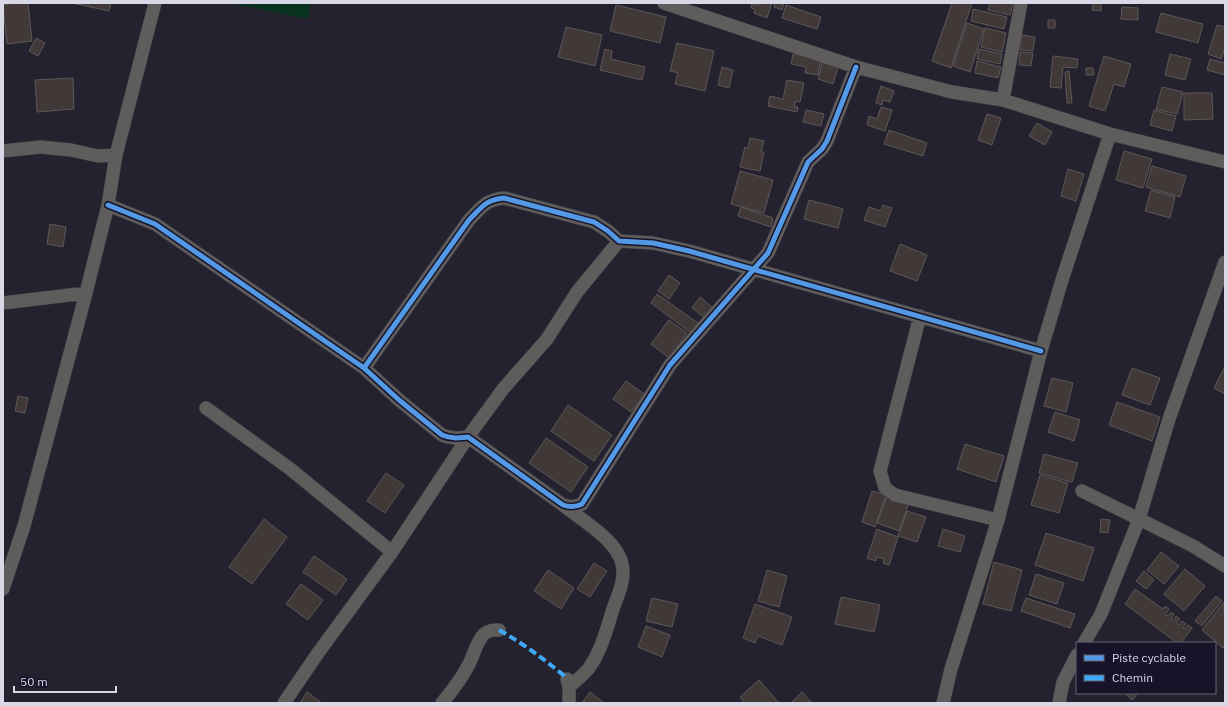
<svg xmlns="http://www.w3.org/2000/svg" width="1228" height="706" font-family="'IBM Plex Sans',sans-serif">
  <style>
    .green { fill: #07321d }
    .building { fill: #413938; stroke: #5c5758 }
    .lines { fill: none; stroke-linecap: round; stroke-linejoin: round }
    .minor-casing { stroke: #3e3c47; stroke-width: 14 }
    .minor { stroke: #5f5d5b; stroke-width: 13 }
    .quiet { stroke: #3fa9f5; stroke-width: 4; stroke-dasharray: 8 4; stroke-linecap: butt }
    .cycleway-casing { stroke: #171429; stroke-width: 8 }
    .cycleway { stroke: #5399e6; stroke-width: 5 }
  </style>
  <rect width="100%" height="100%" fill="#24222e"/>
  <!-- green -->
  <path class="green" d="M230,3H311L308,19Z"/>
  <!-- building -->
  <path class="building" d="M15,3H28L32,41L7,44L3,5Z
    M72,3H111L109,11Z
    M752,3L759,6L760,3H772L767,18L754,13L755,9L751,8Z
    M775,3H784L782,10L774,7Z
    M952,3H972L951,68L932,61Z
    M990,3H1013L1010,15L988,10Z
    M1093,3H1101V11L1092,10Z
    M616,5L666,17L660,43L610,31Z
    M786,5L821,17L817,29L782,18Z
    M1122,7L1138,8V20L1121,19Z
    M973,9L1007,17L1004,29L971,21Z
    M1161,13L1203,24L1198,43L1156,32Z
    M1048,20H1055V28H1048Z
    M967,23L984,29L970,72L953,66Z
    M1217,25L1225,27V48L1221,59L1208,54Z
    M566,27L602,35L595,66L558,57Z
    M985,28L1006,33L1002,52L981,47Z
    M1022,35L1035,37L1033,51L1020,50Z
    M36,38L45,43L38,56L29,51Z
    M677,43L714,51L705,91L675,84L678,73L670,71Z
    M605,49L612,51L611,59L645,67L642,80L600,70Z
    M979,49L1002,54L1000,64L977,59Z
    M1020,52L1033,53L1031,66L1019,65Z
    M793,54L821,59L818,75L805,73L806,67L791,64Z
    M1170,54L1191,59L1185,80L1165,75Z
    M1053,56L1078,59L1077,68L1063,67L1061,88L1050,87Z
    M1104,56L1131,64L1124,87L1114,84L1105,111L1089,106Z
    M1210,59L1225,63V75L1207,70Z
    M823,60L838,67L833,84L818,79Z
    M977,61L1001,67L998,78L975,73Z
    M722,67L733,70L729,88L718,85Z
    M1086,68H1093L1094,75H1086Z
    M1069,71L1072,103H1067L1065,72Z
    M73,78L74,109L37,112L35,80Z
    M787,80L804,83L800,102L796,101L794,107H798L797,112L768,106L770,96L783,99Z
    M881,86L894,91L890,102L883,100L882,105L876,103Z
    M1162,87L1183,92L1177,114L1156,109Z
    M1184,93H1212L1213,119L1184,120Z
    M881,107L892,110L885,131L867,125L869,116L877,119Z
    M806,110L824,114L821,126L803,122Z
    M1154,110L1176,116L1172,131L1150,125Z
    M987,114L1001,118L992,145L978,140Z
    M1037,123L1052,132L1045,145L1029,136Z
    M889,130L927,143L923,156L884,144Z
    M750,138L764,141L761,152H764L760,171L740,167L745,147L748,148Z
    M1124,151L1152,159L1143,188L1116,180Z
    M1152,166L1186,176L1180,197L1146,187Z
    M1068,169L1084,174L1076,201L1061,196Z
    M740,171L773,180L764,213L731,204Z
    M1151,190L1175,197L1170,218L1145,211Z
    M809,200L843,209L838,228L804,219Z
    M883,205L892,208L885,227L864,220L869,207L881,211Z
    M741,207L773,218L771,227L738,216Z
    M50,224L66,227L63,247L47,244Z
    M900,244L927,255L917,281L890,271Z
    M669,275L680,283L669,299L658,291Z
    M657,294L698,323L691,333L651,303Z
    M700,297L712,307L705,318L692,308Z
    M669,320L687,333L669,358L651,344Z
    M1225,366V394L1214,388Z
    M1132,368L1160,378L1150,405L1122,395Z
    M1052,378L1073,383L1066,412L1044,406Z
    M626,381L644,394L631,412L613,399Z
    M18,396L28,398L25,413L15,411Z
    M1117,402L1160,417L1152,441L1109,425Z
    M568,405L612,435L594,461L551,431Z
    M1055,412L1080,420L1074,441L1048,432Z
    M546,438L588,467L571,492L529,463Z
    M965,444L1004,456L996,482L957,469Z
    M1044,454L1078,463L1072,482L1039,473Z
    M386,473L404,485L385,513L367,501Z
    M1040,475L1068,483L1059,513L1031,505Z
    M872,491L886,495L875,527L862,522Z
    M887,496L909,503L899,531L877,523Z
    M907,511L926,517L917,542L898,536Z
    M264,519L287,537L252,584L229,567Z
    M1101,519L1110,520L1108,533L1100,532Z
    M877,529L898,537L889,565L883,563L884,559L877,557L876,561L867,558Z
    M943,529L965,536L960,552L938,546Z
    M1046,533L1094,548L1083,581L1035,565Z
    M1161,552L1179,566L1164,584L1147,570Z
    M314,556L347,579L336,595L303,572Z
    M994,562L1022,570L1011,611L983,604Z
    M594,563L607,571L590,597L577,589Z
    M1185,569L1205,586L1184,611L1164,594Z
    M548,570L574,588L561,609L534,591Z
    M767,570L787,576L779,607L758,601Z
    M1144,571L1154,580L1146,589L1136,581Z
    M1036,574L1064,583L1057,604L1029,595Z
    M301,584L323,600L308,620L286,604Z
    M1135,589L1163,609L1165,606L1169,609L1165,615L1167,616L1171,612L1174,614L1171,619L1173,621L1176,616L1180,619L1177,623L1179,625L1182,621L1186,624L1183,628L1185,629L1188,625L1192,628L1181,643H1177L1125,604Z
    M1216,596L1222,601L1202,626L1195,621Z
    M841,597L880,605L874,632L835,624Z
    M652,598L678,604L672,627L646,621Z
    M1026,598L1075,614L1070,628L1021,611Z
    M1224,602L1225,645L1223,648L1202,630Z
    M755,604L792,617L782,645L758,636L755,643L743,638Z
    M646,626L670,635L662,657L638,647Z
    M759,680L779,703H745L740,697Z
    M307,692L322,703H300Z
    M590,692L604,703H582Z
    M802,692L811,702L809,703H791Z
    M1125,693H1138L1132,700Z"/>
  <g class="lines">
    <!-- minor casing -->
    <g class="minor-casing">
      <path id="minor" d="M664,3L856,67L952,92L1003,100L1110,134L1225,162
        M1003,100L1021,3
        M3,151L40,147L71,150L98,156L116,155
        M108,205L155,224L364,368L399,400L442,435C451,439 458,438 468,437L563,505C569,507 576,507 582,504L670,365L768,253L808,162L822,149L827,141L856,67
        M1225,262L1169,419L1139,519L1193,546L1225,566
        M3,303L86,293
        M920,316L880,471L885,488L895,495L998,520
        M364,368L469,220C482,207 485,200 504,198L594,222L608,231L619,241L653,243L689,251L1041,351
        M206,408L289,468L392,552
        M1082,491L1139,519L1101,614L1084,643
        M563,505C579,518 611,537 619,556C622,561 623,568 623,574C623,585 618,595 614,606C607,627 602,650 589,668C584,675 575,681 569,687
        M3,589L24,526L86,293L108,205L116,155L155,3
        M567,679L569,687V703
        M284,703L318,653L392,552L468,437L503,389L547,339L577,292L619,241
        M442,703C452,691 462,678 469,664C474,655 476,642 484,634C489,630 493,630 499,630
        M943,703L951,669L998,520L1041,351L1062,280L1110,134
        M1059,703L1063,682L1077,655"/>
    </g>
    <!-- minor -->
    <use href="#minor" class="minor"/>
    <!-- quiet -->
    <path class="quiet" d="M499,630C524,644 545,660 567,678"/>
    <!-- cycleway casing -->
    <g class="cycleway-casing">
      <path id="cycleway" d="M108,205L155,224L364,368L399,400L442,435C451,439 458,438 468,437L563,505C569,507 576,507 582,504L670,365L768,253L808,162L822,149L827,141L856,67
        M364,368L469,220C482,207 485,200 504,198L594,222L608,231L619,241L653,243L689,251L1041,351"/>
    </g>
    <!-- cycleway -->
    <use href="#cycleway" class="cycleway"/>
  </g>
  <!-- border -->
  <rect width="1228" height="706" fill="none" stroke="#d9d8e7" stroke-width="8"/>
  <!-- legend -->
  <rect x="1076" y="642" width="140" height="52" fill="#171429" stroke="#656275"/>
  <rect x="1084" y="655" width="20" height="6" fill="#5399e6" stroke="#656275"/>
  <text x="1112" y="662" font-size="12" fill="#d9d8e7">Piste cyclable</text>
  <rect x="1084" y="675" width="20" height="6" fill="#3fa9f5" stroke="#656275"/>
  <text x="1112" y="682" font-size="12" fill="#d9d8e7">Chemin</text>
  <!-- scale -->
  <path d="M14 686v6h102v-6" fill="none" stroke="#d9d8e7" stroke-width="2"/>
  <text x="20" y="686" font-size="12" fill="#d9d8e7" stroke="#171429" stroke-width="3" paint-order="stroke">50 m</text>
</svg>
